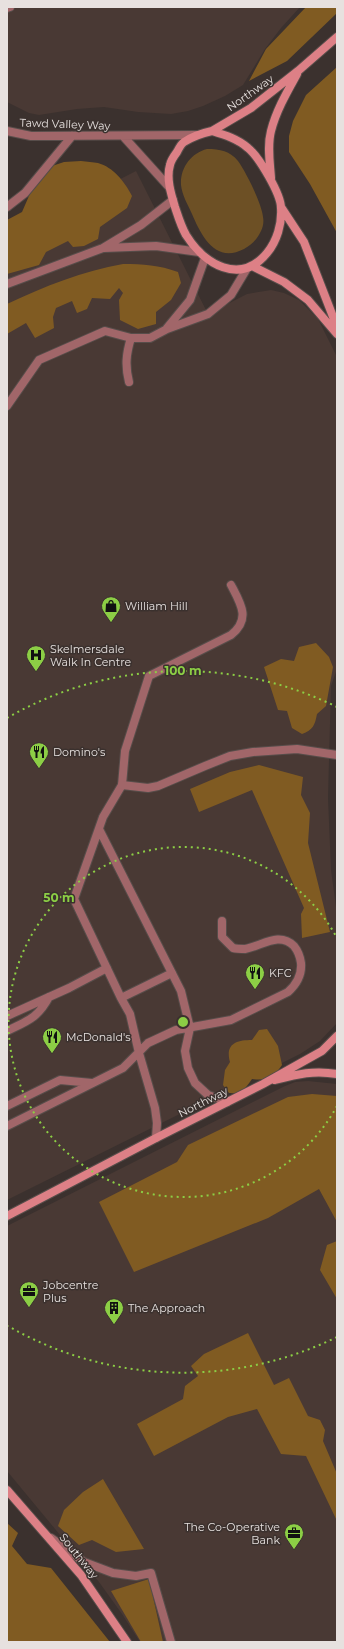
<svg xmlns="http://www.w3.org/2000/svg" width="344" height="1649" font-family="Montserrat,sans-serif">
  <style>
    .built { fill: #493934 }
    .green { fill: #6d5025 }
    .forest { fill: #805b22 }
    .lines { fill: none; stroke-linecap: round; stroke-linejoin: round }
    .lane-casing { stroke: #574d4a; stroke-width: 10 }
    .street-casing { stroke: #574d4a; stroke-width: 10 }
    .secondary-casing { stroke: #574d4a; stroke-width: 10 }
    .lane { stroke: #a16669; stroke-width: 8 }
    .street { stroke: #a16669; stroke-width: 8 }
    .secondary { stroke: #dd8086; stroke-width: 8 }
    .ring { fill: none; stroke: #8cce45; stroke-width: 2; stroke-dasharray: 2 4 }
    .labels { text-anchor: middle; stroke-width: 3; stroke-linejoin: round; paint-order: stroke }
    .street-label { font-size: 11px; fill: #e7e1df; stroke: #3b312e }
    .poi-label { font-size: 11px; fill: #e7e1df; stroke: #3b312e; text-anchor: start }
    .centre { fill: #8cce45; stroke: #3b312e; stroke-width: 2 }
    .ring-label { font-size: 12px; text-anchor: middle; font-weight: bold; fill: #8cce45; stroke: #3b312e; stroke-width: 3; stroke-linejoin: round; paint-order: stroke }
  </style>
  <rect width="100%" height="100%" fill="#3b312e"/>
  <!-- built -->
  <path class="built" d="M7,7H300L281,28L265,49L243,85L225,96L203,106L188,111L171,114L138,112L104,107L77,109L39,115L29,113L7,102Z
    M136,171L208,314L247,294L271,290L284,293L299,300L318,319L337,357V669L331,686L328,798L331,870L337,914V1023L320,1041L300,1054L7,1200V237Z
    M308,1081L337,1084V1642H140L122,1614L99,1582L7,1471V1226L285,1086L295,1082Z"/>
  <!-- green -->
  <path class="green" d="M207,149C220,149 230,151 238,161C246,172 262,204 263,217C264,222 263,227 261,231C257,239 252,245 244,249C215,264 201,235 192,214C188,205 182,195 181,185C180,168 191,153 207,149Z"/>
  <!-- forest -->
  <path class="forest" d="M306,7H337V13L287,61L249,81L266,49Z
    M337,67V233L310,184L289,152V136L293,121L306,95Z
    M81,161C87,162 93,162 98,163C113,167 125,182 132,196L127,208L100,227L98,239L84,246L73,247L68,241L46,252L39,265L7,274V220L22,212L32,189L49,167L64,162Z
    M123,264C143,264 159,265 178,272L181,283L171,300L156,312V324L138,329L120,320L119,300L123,293L119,288L110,299L92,298L87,309L77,313L72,301L56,308L53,317L54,328L35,338L26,323L7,334V304C45,286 83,271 123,264Z
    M316,643L329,657L333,667L326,706L317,714C315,725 313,730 302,734L292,728L287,711L278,710L264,667L281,659L294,661L299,647Z
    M259,765L303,777L301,795L310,813L308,843L330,932L302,938L301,914L304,908L252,790L199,812L190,789L230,772Z
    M267,1029L278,1046L282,1065C274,1077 267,1081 252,1079C245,1089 242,1094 229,1093L223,1085L225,1070L230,1062C225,1044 236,1040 252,1040L259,1030Z
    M312,1094L337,1096V1222L319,1189L268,1218L134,1272L99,1202L177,1162L188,1145L288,1097Z
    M337,1241V1299L320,1270L327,1245Z
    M248,1333L274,1385L289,1378L308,1416L320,1420L325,1430L323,1441L337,1474V1521L306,1456L281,1454L257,1409L228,1417L154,1456L137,1424L183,1399L185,1386L198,1376L191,1366L204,1354Z
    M103,1479L144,1549L116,1552L92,1540L79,1545L58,1526L64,1510L83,1492Z
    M7,1523L18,1533L12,1546L27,1564L51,1568L110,1642H7Z
    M149,1579L163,1642H141L111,1591Z"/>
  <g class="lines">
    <!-- lane casing -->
    <g class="lane-casing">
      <path id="lane" d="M7,8L10,7
        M104,248L156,246L199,252
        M7,284L103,248L141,225L173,200
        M167,328L190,300L205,258
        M129,382C125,366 126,354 131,338
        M7,406L39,360L105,331L131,338H150L167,329L208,314L231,295L246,270
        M99,829L181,991L190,1028L185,1051L188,1068L195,1083L208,1095L227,1102
        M121,998L172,973
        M7,1016L69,988L107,968
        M7,1031C27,1021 38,1018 49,997
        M7,1106L60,1080L92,1083
        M7,1126L123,1068L148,1043L176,1030L231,1020L288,992C297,984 302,975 301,963C300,956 298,951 294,946C279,931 262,946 245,949C241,949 237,949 233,948L222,937V921
        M156,1138L157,1123L155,1108L139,1053L130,1014L121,998L74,899L103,817L122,785L125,751L149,676L231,635C251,619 241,604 231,585
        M51,1538L84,1562L113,1573L136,1576L151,1573L171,1642"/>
    </g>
    <!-- street casing -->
    <g class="street-casing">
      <path id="street" d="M7,131L31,136L197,135
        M123,136L169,187
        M7,207L25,193L72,136
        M122,785L148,788L158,786L205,766L230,756L253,752L297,749L337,755"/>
    </g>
    <!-- secondary casing -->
    <g class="secondary-casing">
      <path id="secondary" d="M212,131C225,135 238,139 248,148C259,157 281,194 281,208C282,224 277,241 267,253C240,286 204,264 186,235C181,226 178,216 175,207C171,194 166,178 170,165C171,160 174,156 177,152C179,148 181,144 184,142C193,136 203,133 212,131Z
        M212,131L251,108L298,71L337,37
        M271,178C270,163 267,146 271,131C276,111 287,92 297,74
        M281,207L304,242L337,327
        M252,266L284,282L308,300L337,334
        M275,1080C298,1074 314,1070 337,1074
        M7,1216L156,1138L263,1084L322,1051L337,1036
        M7,1490L81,1575L127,1642"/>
    </g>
    <!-- lane -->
    <use href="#lane" class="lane"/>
    <!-- street -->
    <use href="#street" class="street"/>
    <!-- secondary -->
    <use href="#secondary" class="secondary"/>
  </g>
  <!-- distance rings -->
  <g class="ring">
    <path d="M337 1106A175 175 0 1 1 337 938"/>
    <path d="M337 1337A351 351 0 0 1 8 1326M7 718A351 351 0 0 1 337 707"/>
  </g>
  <!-- icons -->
  <defs>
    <g id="shop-pin" transform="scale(1)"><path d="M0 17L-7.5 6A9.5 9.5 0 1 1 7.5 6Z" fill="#8cce45" stroke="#3b312e"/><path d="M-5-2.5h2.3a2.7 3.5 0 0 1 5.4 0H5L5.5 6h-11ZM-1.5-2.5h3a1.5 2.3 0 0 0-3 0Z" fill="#111"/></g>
    <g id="hospital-pin" transform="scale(1)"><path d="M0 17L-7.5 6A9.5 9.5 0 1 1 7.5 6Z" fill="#8cce45" stroke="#3b312e"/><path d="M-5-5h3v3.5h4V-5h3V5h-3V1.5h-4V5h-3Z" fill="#111"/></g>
    <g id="restaurant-pin" transform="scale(1)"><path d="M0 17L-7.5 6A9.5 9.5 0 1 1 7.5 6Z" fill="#8cce45" stroke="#3b312e"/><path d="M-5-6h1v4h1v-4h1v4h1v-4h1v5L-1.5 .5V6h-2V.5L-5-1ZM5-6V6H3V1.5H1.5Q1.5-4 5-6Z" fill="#111"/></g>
    <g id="office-pin" transform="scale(1)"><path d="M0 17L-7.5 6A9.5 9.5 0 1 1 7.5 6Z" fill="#8cce45" stroke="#3b312e"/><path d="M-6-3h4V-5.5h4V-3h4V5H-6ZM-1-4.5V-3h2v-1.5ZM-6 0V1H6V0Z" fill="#111"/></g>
    <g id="building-pin" transform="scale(1)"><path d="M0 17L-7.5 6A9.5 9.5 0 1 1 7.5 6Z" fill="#8cce45" stroke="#3b312e"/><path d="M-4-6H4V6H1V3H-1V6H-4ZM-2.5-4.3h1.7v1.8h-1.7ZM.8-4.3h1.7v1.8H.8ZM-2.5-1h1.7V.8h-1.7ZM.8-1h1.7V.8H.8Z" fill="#111"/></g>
  </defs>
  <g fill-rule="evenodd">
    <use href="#shop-pin" x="111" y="606"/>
    <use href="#hospital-pin" x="36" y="655"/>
    <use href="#restaurant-pin" x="39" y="752"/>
    <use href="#restaurant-pin" x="255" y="973"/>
    <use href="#restaurant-pin" x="52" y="1037"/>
    <use href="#office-pin" x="29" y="1291"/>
    <use href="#building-pin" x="114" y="1308"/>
    <use href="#office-pin" x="294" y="1533"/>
  </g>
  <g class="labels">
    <!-- street labels -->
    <g class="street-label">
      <text transform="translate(250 93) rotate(-35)" y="4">Northway</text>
      <text transform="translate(65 124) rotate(2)" y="4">Tawd Valley Way</text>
      <text transform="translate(203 1102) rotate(-27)" y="4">Northway</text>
      <text transform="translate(79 1556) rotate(51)" y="4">Southway</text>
    </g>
    <!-- poi labels -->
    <g class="poi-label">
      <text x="125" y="610">William Hill</text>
      <text x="50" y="653">Skelmersdale<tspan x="50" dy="13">Walk In Centre</tspan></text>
      <text x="53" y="756">Domino's</text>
      <text x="269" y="977">KFC</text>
      <text x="66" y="1041">McDonald's</text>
      <text x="43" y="1289">Jobcentre<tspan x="43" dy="13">Plus</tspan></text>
      <text x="128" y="1312">The Approach</text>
      <text x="280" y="1531" text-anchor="end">The Co-Operative<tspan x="280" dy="13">Bank</tspan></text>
    </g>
  </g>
  <circle cx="183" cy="1022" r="6" class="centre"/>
  <g class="ring-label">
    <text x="183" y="675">100 m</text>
    <text x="59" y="902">50 m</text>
  </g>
  <!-- border -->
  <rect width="344" height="1649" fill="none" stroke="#e7e1df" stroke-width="16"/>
</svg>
